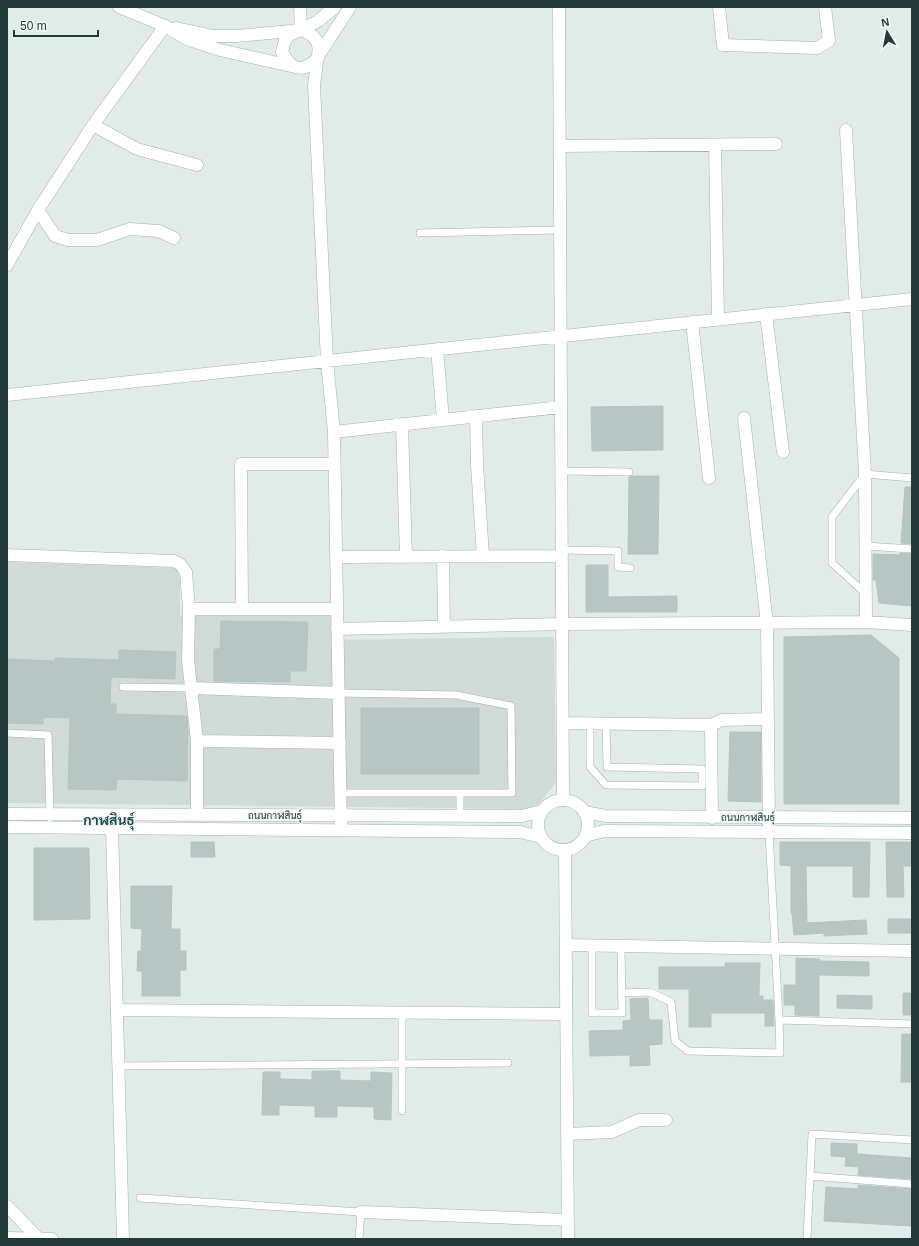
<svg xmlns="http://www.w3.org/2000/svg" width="919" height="1246" font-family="Arial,Sarabun,sans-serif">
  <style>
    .built { fill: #d0dbd8 }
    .building { fill: #b7c6c2; stroke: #b4c5c0 }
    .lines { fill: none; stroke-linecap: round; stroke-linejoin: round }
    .lane-casing { stroke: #a4b3b0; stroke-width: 8 }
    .street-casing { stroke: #a4b3b0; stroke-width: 13 }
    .secondary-casing { stroke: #a0b7b2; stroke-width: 13 }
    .lane { stroke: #fff; stroke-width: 7 }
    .street { stroke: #fff; stroke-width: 12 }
    .secondary { stroke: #fff; stroke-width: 12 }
    .labels { text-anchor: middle; stroke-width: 3; stroke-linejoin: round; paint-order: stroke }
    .street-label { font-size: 10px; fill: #223b39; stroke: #f2f8f6 }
    .district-label { font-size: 14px; font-weight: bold; fill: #1f4d49; stroke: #f2f8f6 }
  </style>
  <rect width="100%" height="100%" fill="#e1ebe8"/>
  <!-- built -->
  <path class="built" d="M7,562L177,568L180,578V616H331V640L554,637L556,782L540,803L527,809L7,803Z"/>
  <!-- building -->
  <path class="building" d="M663,406V450L592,451L591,407Z
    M632,476H659L658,554H628L629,477Z
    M905,487H912V544L901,543Z
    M900,553L912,554V606L879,603L876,580H873V554L900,555Z
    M586,565H608V597L677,596V612H586Z
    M221,621L308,622L306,671H290V682L214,681V649H220Z
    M871,635L899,658V804H784V637Z
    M119,650L176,652L175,679L111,677L110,704H116V714L187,716L188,731L187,781L117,779L116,790L68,789L70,718L43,717V724L7,723V659L55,661V658L119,660Z
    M361,708H479V774H361Z
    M730,732H761V802L728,801Z
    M191,842H214L215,857H191Z
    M780,842H870L869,897H853V866H806L807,923L866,920L867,934L824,936V933L794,935L792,913H791V866L780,865Z
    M886,842H912V866H903L904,897H887Z
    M34,848H89L90,919L34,920Z
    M131,886H172L171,929H180V951H186V970H180V996H142V971H137L138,951H141L142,929L131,928Z
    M888,919H912V933H888Z
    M796,958L820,959V961L869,962V976L819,975V1016L795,1015V1005H784V985H796Z
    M725,963H760L759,996H763V1000H773L774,1026H765V1013H711V1027H689V989H659V967H725Z
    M903,993H912V1015H903Z
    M837,995L872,996V1009L837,1008Z
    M648,998L649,1020H662V1044L649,1045L650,1065L630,1066V1055L590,1056L589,1031L623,1030V1021L631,1020L630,999Z
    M902,1034H912V1082H901Z
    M312,1071H340V1080L371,1081V1072L392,1073L391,1120L374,1119V1107L337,1106V1117H315V1106L279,1105V1115H262L263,1072H280V1079L312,1080Z
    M831,1143L857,1144V1154L912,1158V1179L858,1175L859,1167L845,1166L846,1157L831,1156Z
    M858,1185L912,1189V1226L824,1221L826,1187L858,1189Z"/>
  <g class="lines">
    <!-- lane casing -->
    <g class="lane-casing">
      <path id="lane" d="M420,233L560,230
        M561,471L629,472
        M865,546L912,549
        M562,550L618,551V567L630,568
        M866,594L832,563V517L865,474L912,478
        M123,687L191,688
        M339,693L456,695L511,706L512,793H341
        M590,723V767L606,785L702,786V769L607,767L606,723
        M7,733L48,735L50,818
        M460,793V816
        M769,832L779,1020L912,1024
        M592,945V1013H622L621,945
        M621,993L650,992L671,1002L675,1041L688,1051L780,1053L779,1020
        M402,1013V1111
        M118,1066L508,1063
        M810,1176L912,1184
        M140,1198L361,1212L359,1239
        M807,1239L812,1134L912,1140"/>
    </g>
    <!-- street casing -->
    <g class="street-casing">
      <path id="street" d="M300,7L301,30
        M559,7L563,800
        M719,7L723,45L817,48L829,41L825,7
        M318,55L314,85L327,361L334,432L341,830
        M93,125L137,149L197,165
        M846,130L865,474L866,622
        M715,145L718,319
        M560,146L776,144
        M38,210L55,236L68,240H97L130,229L159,231L174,238
        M7,265L38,210L93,125L165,26
        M766,314L783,452
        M692,322L709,478
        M437,349L443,420
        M7,395L912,299
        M476,416L477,465L483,556
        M744,418L767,624L769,832
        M402,424L406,557
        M334,432L561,407
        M7,555L174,561L180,564L186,572L189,609L188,660L197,741V814
        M443,556L444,627
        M336,557L562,556
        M189,609H337
        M242,609L241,464H335
        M337,629L563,624L866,622L912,625
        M191,688L339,693
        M563,723L711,725L712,818
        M711,725L722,720L767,719
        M197,741L340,743
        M112,828L123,1239
        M565,850L568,1239
        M566,945L912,951
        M117,1010L566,1014
        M567,1134L612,1132L639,1120H666
        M7,1206L39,1239
        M361,1212L568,1220
        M7,1238L52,1239"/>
    </g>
    <!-- secondary casing -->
    <g class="secondary-casing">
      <path id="secondary" d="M119,7L165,26L187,39L220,50L300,68L306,67L315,61L350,7
        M176,28L213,36H237L301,30L318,21L335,7
        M295,67L289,63L282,52L285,40L289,35L301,30C314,34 321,42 318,55
        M538 825a25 25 0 1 1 50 0a25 25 0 1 1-50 0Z
        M584,812L606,816L912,818
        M7,814L522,816L542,811
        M7,827L520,832L541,837
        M585,836L604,831L912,833"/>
    </g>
    <!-- lane -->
    <use href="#lane" class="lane"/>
    <!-- street -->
    <use href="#street" class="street"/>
    <!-- secondary -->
    <use href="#secondary" class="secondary"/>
  </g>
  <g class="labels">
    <!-- street labels -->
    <g class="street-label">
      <text x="275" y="819">ถนนกาฬสินธุ์</text>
      <text x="748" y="821">ถนนกาฬสินธุ์</text>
    </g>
    <!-- district labels -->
    <g class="district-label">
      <text x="109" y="825">กาฬสินธุ์</text>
    </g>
  </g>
  <!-- border -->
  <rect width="919" height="1246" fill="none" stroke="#223b39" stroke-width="16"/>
  <!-- north arrow -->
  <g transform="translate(887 32) rotate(350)" stroke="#f2f8f6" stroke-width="3" paint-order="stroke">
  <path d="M0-3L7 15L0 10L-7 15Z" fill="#223b39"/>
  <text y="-6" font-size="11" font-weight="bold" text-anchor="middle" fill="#223b39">N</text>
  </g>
  <!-- scale -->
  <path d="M14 30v6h84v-6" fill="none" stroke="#223b39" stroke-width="2"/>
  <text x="20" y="30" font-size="12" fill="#223b39" stroke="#f2f8f6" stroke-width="3" paint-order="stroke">50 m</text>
</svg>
